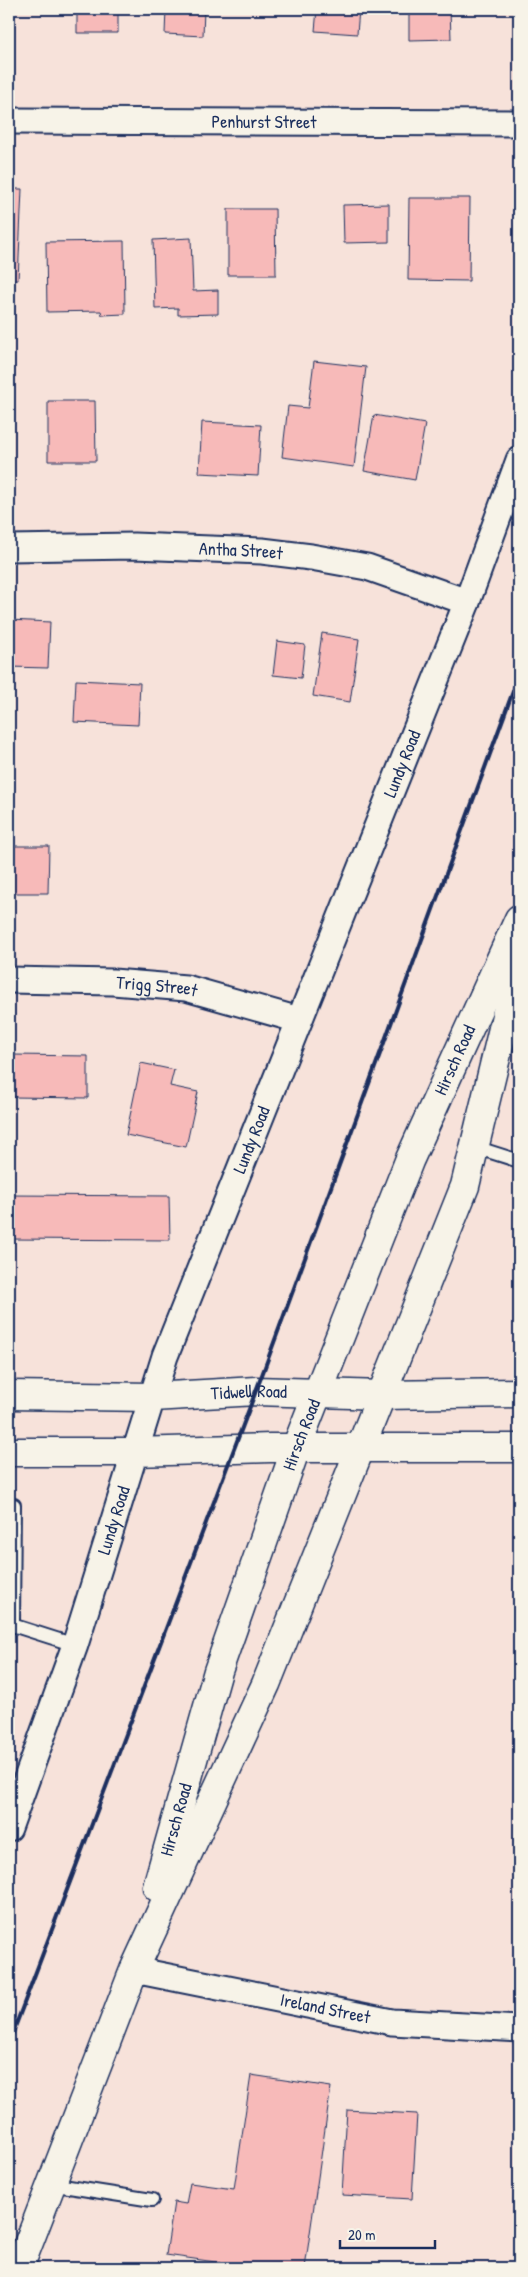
<svg xmlns="http://www.w3.org/2000/svg" width="528" height="2277" font-family="'Patrick Hand',sans-serif">
  <style>
    .building { fill: #f7bab9; stroke: #1b2f5e }
    .lines { fill: none; stroke-linecap: round; stroke-linejoin: round }
    .service-casing { stroke: #1b2f5e; stroke-width: 16 }
    .minor-casing { stroke: #1b2f5e; stroke-width: 29 }
    .secondary-casing { stroke: #1b2f5e; stroke-width: 31 }
    .service { stroke: #f7f3e8; stroke-width: 12 }
    .minor { stroke: #f7f3e8; stroke-width: 25 }
    .secondary { stroke: #f7f3e8; stroke-width: 28 }
    .rail { stroke: #1b2f5e; stroke-width: 4 }
    .labels { text-anchor: middle; stroke-width: 4.5; stroke-linejoin: round; paint-order: stroke }
    .street-label { font-size: 18px; fill: #1b2f5e; stroke: #f7f3e8 }
  </style>
  <rect width="100%" height="100%" fill="#f7e2da"/>
  <filter id="ink" filterUnits="userSpaceOnUse"><feTurbulence type="fractalNoise" baseFrequency=".02" numOctaves="2"/><feDisplacementMap in="SourceGraphic" scale="10" xChannelSelector="R" yChannelSelector="G"/><feConvolveMatrix kernelMatrix="1 2 1 2 8 2 1 2 1" color-interpolation-filters="sRGB"/></filter>
  <g filter="url(#ink)">
    <!-- building -->
    <path class="building" d="M77,9H118V33H77Z
      M166,9H204L203,36L165,34Z
      M317,9H359L357,34L315,31Z
      M409,9H450L451,39L409,40Z
      M9,189H22L18,280H9Z
      M409,198H470L469,281L408,280Z
      M389,204V242L344,243L343,205Z
      M228,209H275L276,275H228Z
      M191,238L193,291L218,290V314L178,315V308L155,309L153,240Z
      M124,241L125,314L102,315L101,311L47,312L46,242Z
      M314,361L366,367L354,467L282,457L288,406L308,408Z
      M48,401H95L96,461H48Z
      M374,415L425,424L415,480L364,471Z
      M202,422L261,425L258,476L199,473Z
      M9,620L50,622L48,668L9,667Z
      M322,633L359,639L350,702L313,696Z
      M277,641L305,645L301,678L273,675Z
      M76,680L140,683L138,725L74,722Z
      M9,846H49L48,893H9Z
      M13,1055L88,1056V1098L12,1097Z
      M141,1063L174,1070L170,1086L198,1092L186,1147L126,1135Z
      M9,1195L169,1196L170,1240L9,1239Z
      M251,2075L331,2087L305,2268H258L166,2255L174,2202L186,2204L190,2183L234,2189Z
      M347,2110L417,2114L412,2199L342,2195Z"/>
    <g class="lines">
      <!-- service casing -->
      <g class="service-casing">
        <path id="service" d="M475,1147L519,1161
          M9,1505H14L13,1624
          M9,1624L75,1645
          M50,2184L152,2200"/>
      </g>
      <!-- minor casing -->
      <g class="minor-casing">
        <g id="minor">
          <path id="s1" d="M9,121L519,123"/>
          <path id="s2" d="M9,548L134,546L262,551L311,557L367,567L467,602"/>
          <path id="s3" d="M9,980L113,982L186,988L299,1020"/>
          <path id="s4" d="M9,1828L75,1645L165,1356L467,602L519,460"/>
          <path id="s5" d="M134,1970L392,2022L519,2029"/>
        </g>
      </g>
      <!-- secondary casing -->
      <g class="secondary-casing">
        <g id="secondary">
          <path id="s6" d="M9,1395L152,1397L256,1391L382,1395L519,1393"/>
          <path d="M9,1452H135L270,1448H519"/>
          <path id="s7" d="M157,1887L218,1671L296,1448L409,1161L519,919"/>
          <path d="M19,2268L134,1970L266,1684L465,1186L519,962"/>
        </g>
      </g>
      <!-- service -->
      <use href="#service" class="service"/>
      <!-- minor -->
      <use href="#minor" class="minor"/>
      <!-- secondary -->
      <use href="#secondary" class="secondary"/>
      <!-- rail -->
      <path class="rail" d="M9,2043L265,1367L519,675"/>
    </g>
  </g>
  <g class="labels">
    <!-- street labels -->
    <g class="street-label">
      <text dy="6" stroke="none"><textPath href="#s1" startOffset="255">Penhurst Street</textPath></text>
      <text dy="6" stroke="none"><textPath href="#s2" startOffset="232">Antha Street</textPath></text>
      <text dy="6" stroke="none"><textPath href="#s4" startOffset="1135">Lundy Road</textPath></text>
      <text dy="6" stroke="none"><textPath href="#s3" startOffset="148">Trigg Street</textPath></text>
      <text dy="6" stroke="none"><textPath href="#s7" startOffset="880">Hirsch Road</textPath></text>
      <text dy="6" stroke="none"><textPath href="#s4" startOffset="730">Lundy Road</textPath></text>
      <text dy="6" stroke="none"><textPath href="#s6" startOffset="240">Tidwell Road</textPath></text>
      <text dy="6" stroke="none"><textPath href="#s7" startOffset="475">Hirsch Road</textPath></text>
      <text dy="6" stroke="none"><textPath href="#s4" startOffset="325">Lundy Road</textPath></text>
      <text dy="6" stroke="none"><textPath href="#s7" startOffset="70">Hirsch Road</textPath></text>
      <text dy="6" stroke="none"><textPath href="#s5" startOffset="195">Ireland Street</textPath></text>
    </g>
  </g>
  <!-- margin -->
  <rect width="528" height="2277" fill="none" stroke="#f7f3e8" stroke-width="30"/>
  <rect x="15" y="15" width="498" height="2247" fill="none" stroke="#1b2f5e" stroke-width="2" filter="url(#ink)"/>
  <!-- scale -->
  <path d="M340 2240v8h95v-8" fill="none" stroke="#1b2f5e" stroke-width="2.5"/>
  <text x="348" y="2240" font-size="15" fill="#1b2f5e" stroke="#f7f3e8" stroke-width="4" paint-order="stroke">20 m</text>
</svg>
